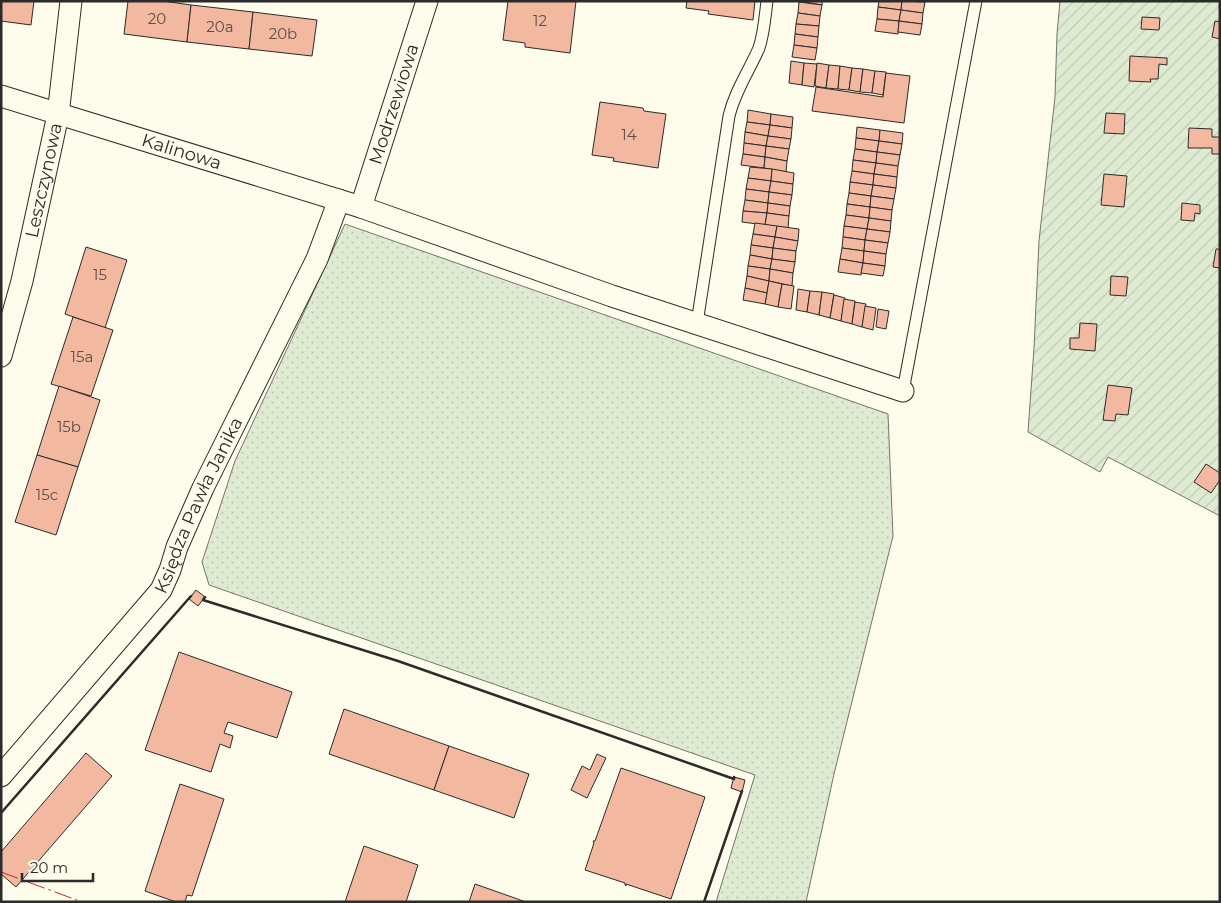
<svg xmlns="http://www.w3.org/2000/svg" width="1221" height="903" font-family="Montserrat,sans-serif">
<defs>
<pattern id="grass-dots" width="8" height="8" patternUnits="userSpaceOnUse" patternTransform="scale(1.25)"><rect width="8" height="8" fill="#deebd1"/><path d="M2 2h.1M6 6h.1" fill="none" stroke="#bfcab4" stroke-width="1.8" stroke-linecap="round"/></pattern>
<pattern id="garden-furrows" width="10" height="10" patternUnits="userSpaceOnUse" patternTransform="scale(1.25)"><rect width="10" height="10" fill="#deebd1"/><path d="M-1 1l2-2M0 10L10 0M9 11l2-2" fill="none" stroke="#bfcab4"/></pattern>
</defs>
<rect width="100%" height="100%" fill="#fdfbea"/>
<path fill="url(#grass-dots)" stroke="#74746e" d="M345,224L888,414L893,536L834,774L806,902H716L755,775L209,585L202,562L235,461Z"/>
<path fill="url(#garden-furrows)" stroke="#74746e" d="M1060,1H1220V516L1108,457L1100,472L1028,432L1034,348L1039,241L1055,97L1057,34Z"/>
<g fill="#f2b8a0" stroke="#2b2b2b">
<path d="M1,1H34L31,25L1,21Z"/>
<path d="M128,1H163L191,5L187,42L124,34Z"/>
<path d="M508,1H576L570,53L525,47V43L503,40Z"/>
<path d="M687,1H755L753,20L708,14L709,11L686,8Z"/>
<path d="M799,1H822V5Z"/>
<path d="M879,1H902L901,10L878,7Z"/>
<path d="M902,1L925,2L923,13L901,10Z"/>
<path d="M799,2L822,5L820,16L798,13Z"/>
<path d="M191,5L253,12L249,49L187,42Z"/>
<path d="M878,7L901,10L899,21L877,19Z"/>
<path d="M901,10L923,13L922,24L899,21Z"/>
<path d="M253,12L317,20L312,56L249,49Z"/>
<path d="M798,13L820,16L819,26L796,24Z"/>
<path d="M1142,17L1160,18L1159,30L1141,29Z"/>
<path d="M877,19L899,21L898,34L875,31Z"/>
<path d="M899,21L922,24L920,35L898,32Z"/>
<path d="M1215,21L1220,22V39L1212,37Z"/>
<path d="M796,24L819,26L818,37L795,34Z"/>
<path d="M795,34L818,37L817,48L794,45Z"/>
<path d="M794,45L817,48L815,60L792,57Z"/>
<path d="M1130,56L1167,58V65L1159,64L1158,79H1150L1151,82L1129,81Z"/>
<path d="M791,61L804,63L802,85L789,83Z"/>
<path d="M804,63L817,64L814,87L802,85Z"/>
<path d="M817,63L829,65L826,88L815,86Z"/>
<path d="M829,65L840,66L838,89L826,88Z"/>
<path d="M840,66L852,68L849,90L838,89Z"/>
<path d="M852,68L863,69L860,92L849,90Z"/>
<path d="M863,69L875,71L872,93L860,92Z"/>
<path d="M875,71L886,72L883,95L872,93Z"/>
<path d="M886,73L910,76L904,123L812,111L816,87L883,97Z"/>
<path d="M600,102L643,108L644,111L666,114L658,168L613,161L614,158L592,155Z"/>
<path d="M748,110L771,114L770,125L747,122Z"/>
<path d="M1106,113L1125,114L1124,134L1104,133Z"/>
<path d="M771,114L793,117L792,128L770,125Z"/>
<path d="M747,122L770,125L768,136L745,132Z"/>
<path d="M770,125L792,128L791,139L768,136Z"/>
<path d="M857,127L880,130L879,141L856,138Z"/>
<path d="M1189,128L1212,129V137H1220V154H1212V148H1188Z"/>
<path d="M880,130L903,133L902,144L879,141Z"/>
<path d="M745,132L768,136L766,146L744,143Z"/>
<path d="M768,136L791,139L789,149L766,146Z"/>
<path d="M856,138L879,141L877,152L855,149Z"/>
<path d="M879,141L902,144L900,155L877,152Z"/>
<path d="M744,143L766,146L765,157L743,154Z"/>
<path d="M766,146L789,149L787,161L765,157Z"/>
<path d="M855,149L877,152L876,163L853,160Z"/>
<path d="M877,152L900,155L898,166L876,163Z"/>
<path d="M743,154L765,157L764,168L741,165Z"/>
<path d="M765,157L787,161L786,172L764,168Z"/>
<path d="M853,160L876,163L874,174L852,171Z"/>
<path d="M876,163L898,166L897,177L874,174Z"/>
<path d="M750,167L772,169L771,181L748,178Z"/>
<path d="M772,169L794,173L793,184L771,181Z"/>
<path d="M852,171L874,174L873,185L850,182Z"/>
<path d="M874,174L897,177L896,188L873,185Z"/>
<path d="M1104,174L1127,176L1124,207L1101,205Z"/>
<path d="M748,178L771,181L769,192L746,189Z"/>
<path d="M771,181L793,184L792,195L769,192Z"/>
<path d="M850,182L873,185L871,196L849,193Z"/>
<path d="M873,185L896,188L894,199L871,196Z"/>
<path d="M746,189L769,192L768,203L745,200Z"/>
<path d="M769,192L792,195L790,206L768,203Z"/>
<path d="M849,193L871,196L870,207L847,204Z"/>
<path d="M871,196L894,199L892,210L870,207Z"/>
<path d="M745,200L768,203L767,213L743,211Z"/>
<path d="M768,203L790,206L789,216L767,213Z"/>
<path d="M1182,203L1200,205V214L1195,213L1194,221L1181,220Z"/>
<path d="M847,204L870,207L869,218L846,215Z"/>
<path d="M870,207L892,210L891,221L869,218Z"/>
<path d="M743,211L767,213L765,225L742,222Z"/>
<path d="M767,213L789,216L788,228L765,225Z"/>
<path d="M846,215L869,218L867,229L844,226Z"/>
<path d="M869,218L891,221L890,232L867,229Z"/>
<path d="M755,223L777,226L775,237L753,234Z"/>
<path d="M777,226L799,229L798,241L775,237Z"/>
<path d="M844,226L867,229L865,240L843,237Z"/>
<path d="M867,229L890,232L888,243L865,240Z"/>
<path d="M753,234L775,237L773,248L751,245Z"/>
<path d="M775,237L798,241L796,251L773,248Z"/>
<path d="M843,237L865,240L864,251L842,248Z"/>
<path d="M865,240L888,243L886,254L864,251Z"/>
<path d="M751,245L773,248L772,259L750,255Z"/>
<path d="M86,247L127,260L105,328L65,314Z"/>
<path d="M773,248L796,251L795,262L772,259Z"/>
<path d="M842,248L864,251L863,263L840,259Z"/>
<path d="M1216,249H1220V268L1213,267Z"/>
<path d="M864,251L886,254L885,266L863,263Z"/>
<path d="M750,255L772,259L770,269L748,266Z"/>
<path d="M772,259L795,262L793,273L770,269Z"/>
<path d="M840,259L863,263L861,275L838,272Z"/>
<path d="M863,263L885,266L883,276L861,273Z"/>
<path d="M748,266L770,269L769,281L747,276Z"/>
<path d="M770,269L793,273L792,286L769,281Z"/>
<path d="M747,276L769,281L767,293L745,288Z"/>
<path d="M1111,276L1128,277L1126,296L1110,295Z"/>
<path d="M769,281L782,284L778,307L765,304Z"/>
<path d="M782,284L794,286L791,309L778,307Z"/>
<path d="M745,288L767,293L765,304L743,300Z"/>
<path d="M798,289L810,291L807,312L796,310Z"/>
<path d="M810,291L822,292L819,315L807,312Z"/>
<path d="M822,292L834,294L830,318L819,315Z"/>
<path d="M834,295L845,298L841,321L830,318Z"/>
<path d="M844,299L855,301L852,324L841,321Z"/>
<path d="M855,302L866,304L862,327L852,324Z"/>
<path d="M865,306L876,308L873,330L862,327Z"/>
<path d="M878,309L889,311L886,329L876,327Z"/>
<path d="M73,317L113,330L91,396L51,384Z"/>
<path d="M1080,323L1097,324L1095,351L1070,349V338H1079Z"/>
<path d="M1108,385L1132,388L1128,415L1116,414L1115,421L1103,420Z"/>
<path d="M59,386L100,400L78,467L37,455Z"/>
<path d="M37,455L78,467L56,535L15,522Z"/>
<path d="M1206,464L1220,473V480L1211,493L1194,482Z"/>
<path d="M196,590L205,597L198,606L189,599Z"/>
<path d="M179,652L292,692L277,738L228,722L224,733L233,736L230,748L220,744L211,772L145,750Z"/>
<path d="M344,709L449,746L434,790L329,754Z"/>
<path d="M449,746L529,774L514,818L434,790Z"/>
<path d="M86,753L112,776L16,887L1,874V852Z"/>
<path d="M597,754L606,758L587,798L571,790L582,766L590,770Z"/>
<path d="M621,768L705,797L671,899L626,884V886L625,885V883L585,870L594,843L593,841H595Z"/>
<path d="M734,777L745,780L742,792L731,788Z"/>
<path d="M180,784L224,799L192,896L187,895L185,902H176L145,891Z"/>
<path d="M364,846L418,865L406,902H345Z"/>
<path d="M475,884L526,902H469Z"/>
</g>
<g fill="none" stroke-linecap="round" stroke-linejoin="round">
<defs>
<g id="lane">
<path d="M697,323L729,116C735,91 749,71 759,48C764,33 765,17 767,1"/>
<path d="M903,391L976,1"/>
</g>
<g id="street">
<path id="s1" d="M1,96L361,207L612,296L903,391"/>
<path id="s2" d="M361,207L427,1"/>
<path id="s3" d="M1,356L22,281L58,115L71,1"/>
<path id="s4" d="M1,776L161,590L170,570L177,547L203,488L317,259L339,200"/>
</g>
</defs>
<use href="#lane" stroke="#2b2b2b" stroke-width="13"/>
<use href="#street" stroke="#2b2b2b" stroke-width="23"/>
<use href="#lane" stroke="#fdfbea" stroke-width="11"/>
<use href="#street" stroke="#fdfbea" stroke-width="21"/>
<g stroke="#2b2b2b" stroke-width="2.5">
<path d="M205,597L203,600L398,661L734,779V777"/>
<path d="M1,813L191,596"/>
<path d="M704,902L742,791"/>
</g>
<path stroke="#c62828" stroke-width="1" stroke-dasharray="18 4 2.5 4" stroke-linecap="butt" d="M1,872L82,902"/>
</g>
<g text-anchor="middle" stroke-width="4" stroke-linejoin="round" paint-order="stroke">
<g font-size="15" fill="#5d4e48">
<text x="157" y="24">20</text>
<text x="540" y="26">12</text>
<text x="220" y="32">20a</text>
<text x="283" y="39">20b</text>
<text x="629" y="140">14</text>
<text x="100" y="280">15</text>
<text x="82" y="362">15a</text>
<text x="69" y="432">15b</text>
<text x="47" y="500">15c</text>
</g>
<g font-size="18" fill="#2b2b2b" stroke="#fdfbea">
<text dy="6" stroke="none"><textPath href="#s2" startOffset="108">Modrzewiowa</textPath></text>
<text dy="6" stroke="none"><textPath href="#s1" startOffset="189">Kalinowa</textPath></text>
<text dy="6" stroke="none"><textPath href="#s3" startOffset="181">Leszczynowa</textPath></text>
<text dy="6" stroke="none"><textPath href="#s4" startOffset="338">Księdza Pawła Janika</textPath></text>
</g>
</g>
<rect width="1221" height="903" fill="none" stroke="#2b2b2b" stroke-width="5"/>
<path d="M22 873v8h71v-8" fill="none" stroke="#2b2b2b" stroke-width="2.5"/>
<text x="30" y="873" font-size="15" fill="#2b2b2b" stroke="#fdfbea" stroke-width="4" paint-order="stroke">20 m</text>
</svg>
